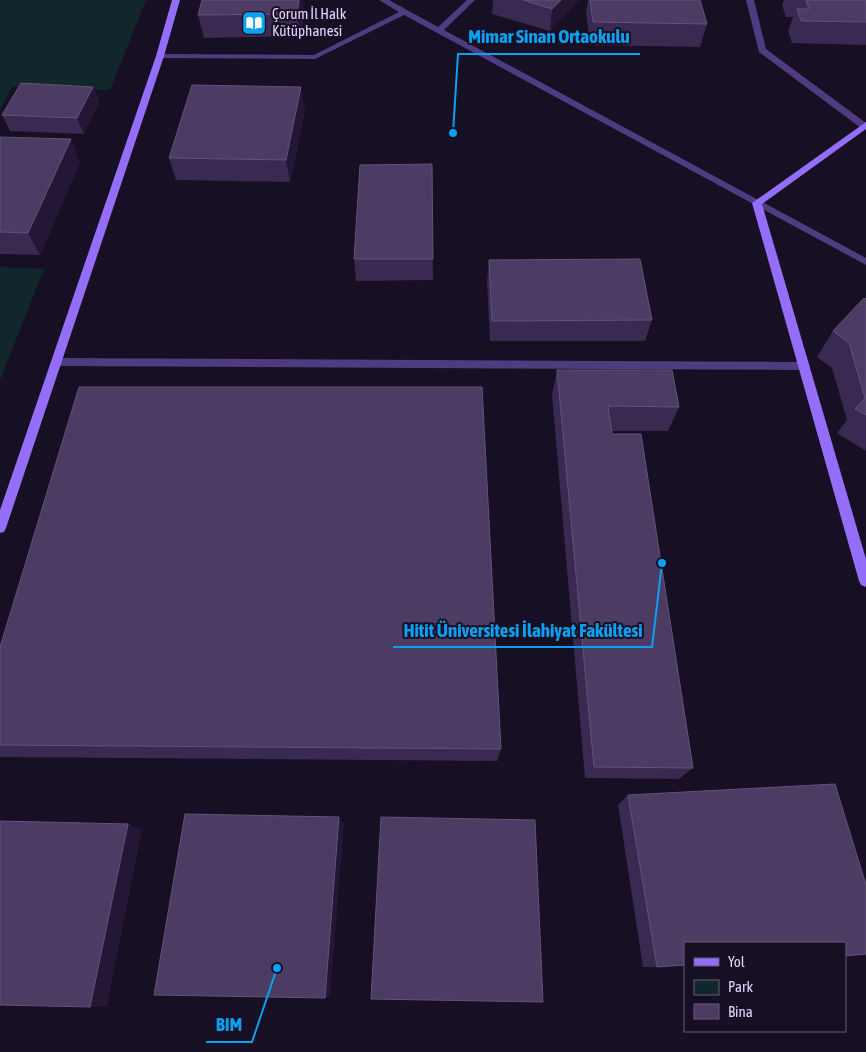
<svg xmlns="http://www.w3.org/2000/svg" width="866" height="1052" font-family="'Asap Condensed',sans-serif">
<rect width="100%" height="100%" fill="#170f23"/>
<g fill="#12272c">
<path d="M0,0H146L110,90L12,87L0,110Z"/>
<path d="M0,267L44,269L0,380Z"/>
</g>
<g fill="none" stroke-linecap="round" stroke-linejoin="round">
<g fill="#4f3c80" fill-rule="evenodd">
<path d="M379,0H389L438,27L467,0H475L444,30L866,258V265L404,15L315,59L160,58L156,56L160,54L314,55L399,12Z"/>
<path d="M746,0H754L766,49L866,123V128H861L759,52Z"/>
<path d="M56,358L804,362L810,366L804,370L56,366L51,362Z"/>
</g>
<g fill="#946df9" fill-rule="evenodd">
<path d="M172,0H180L164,56L6,528L4,532L0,533V510L156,56Z"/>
<path d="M866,122V129L762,204L866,559V587L861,585L859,581L752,203Z"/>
</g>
</g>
<g fill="#3a2950">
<path d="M493,0H579L550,31L492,14Z"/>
<path d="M588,0H700L707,24L700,47L590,45L586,12Z"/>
<path d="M784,0H866V45L792,43L788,31L793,17H786L782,5Z"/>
<path d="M304,8L301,36L204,38L198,15Z"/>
<path d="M93,87L99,102L84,134L10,131L2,115Z"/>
<path d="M305,110L290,182L176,180L169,158Z"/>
<path d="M0,137L80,162L40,255L0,254Z"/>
<path d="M432,164L433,280L356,281L354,259Z"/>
<path d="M489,260L652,320L645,341H490L487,281Z"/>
<path d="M866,299V451L837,433L847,420L832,368L817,357L833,331Z"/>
<path d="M557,370L679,407L668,431H611L693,768L679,779L585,778L552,395Z"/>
<path d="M0,647L501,749L497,761L0,757Z"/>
<path d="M628,795L657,967H643L618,805Z"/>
</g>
<g fill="#241736">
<path d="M299,0H302L304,8L301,36L297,14Z"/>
<path d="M561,0H579L550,31L552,9Z"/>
<path d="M93,87L99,102L84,134L77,118Z"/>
<path d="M301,87L305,110L290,182L286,160Z"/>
<path d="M71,139L80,162L40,255L28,233Z"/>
<path d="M339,817L344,824L330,997L325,998Z"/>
<path d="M128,824L142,830L107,1006L90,1007Z"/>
</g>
<g fill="#4c3b63" stroke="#63537b">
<path d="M202,0H299L297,14L198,15Z"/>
<path d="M523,0H561L552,9Z"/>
<path d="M590,0H700L707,24L593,22Z"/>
<path d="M806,0H866V22L801,21L797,9H809Z"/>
<path d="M21,83L93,87L77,118L2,115Z"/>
<path d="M192,85L301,87L286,160L169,158Z"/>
<path d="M0,137L71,139L28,233L0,232Z"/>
<path d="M432,164L433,259H354L360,165Z"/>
<path d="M640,259L652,320L492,321L489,260Z"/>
<path d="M864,298L866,299V415L855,409L865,398L849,343L833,331Z"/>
<path d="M557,370H672L679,407L608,406L612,434H641L693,768L594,767Z"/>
<path d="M79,387H482L501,749L0,745V647Z"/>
<path d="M835,784L866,885V954L845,956V943H685V965L657,967L628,795Z"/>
<path d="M185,814L339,817L325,998L154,995Z"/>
<path d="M381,817L535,820L543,1002L371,999Z"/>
<path d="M0,821L128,824L90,1007L0,1005Z"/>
</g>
<defs>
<symbol id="library-square" viewBox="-11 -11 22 22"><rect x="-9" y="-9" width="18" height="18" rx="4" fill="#0aa1f2" stroke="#170f23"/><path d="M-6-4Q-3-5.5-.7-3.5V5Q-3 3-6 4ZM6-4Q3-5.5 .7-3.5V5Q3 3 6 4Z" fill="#fff"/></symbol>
</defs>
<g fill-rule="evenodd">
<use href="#library-square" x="240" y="9" width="28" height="28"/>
</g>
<g text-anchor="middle" stroke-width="4" stroke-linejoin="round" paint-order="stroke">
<g font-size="15" fill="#e2d2fd" stroke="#170f23" text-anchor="start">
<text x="272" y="19">Çorum İl Halk<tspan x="272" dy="17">Kütüphanesi</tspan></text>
</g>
</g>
<path fill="none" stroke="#0aa1f2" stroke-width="2" d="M453 133L458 54H640M662 563L652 647H393M277 968L252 1042H206"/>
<g fill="#0aa1f2" stroke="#170f23" stroke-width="2">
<circle cx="453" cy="133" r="5"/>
<circle cx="662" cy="563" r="5"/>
<circle cx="277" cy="968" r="5"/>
</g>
<g font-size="19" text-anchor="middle" font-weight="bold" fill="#0aa1f2" stroke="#170f23" stroke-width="4" stroke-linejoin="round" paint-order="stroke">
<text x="549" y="43">Mimar Sinan Ortaokulu</text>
<text x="523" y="637">Hitit Üniversitesi İlahiyat Fakültesi</text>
<text x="229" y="1031">BIM</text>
</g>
<rect x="684" y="942" width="162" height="90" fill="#170f23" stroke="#685d7a"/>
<rect x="694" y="958" width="25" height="8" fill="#946df9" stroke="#685d7a"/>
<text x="728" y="967" font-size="15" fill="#e2d2fd">Yol</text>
<rect x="694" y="980" width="25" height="15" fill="#12272c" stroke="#685d7a"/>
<text x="728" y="992" font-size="15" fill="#e2d2fd">Park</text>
<rect x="694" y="1004" width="25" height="15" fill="#4c3b63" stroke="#685d7a"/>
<text x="728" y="1017" font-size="15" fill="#e2d2fd">Bina</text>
</svg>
